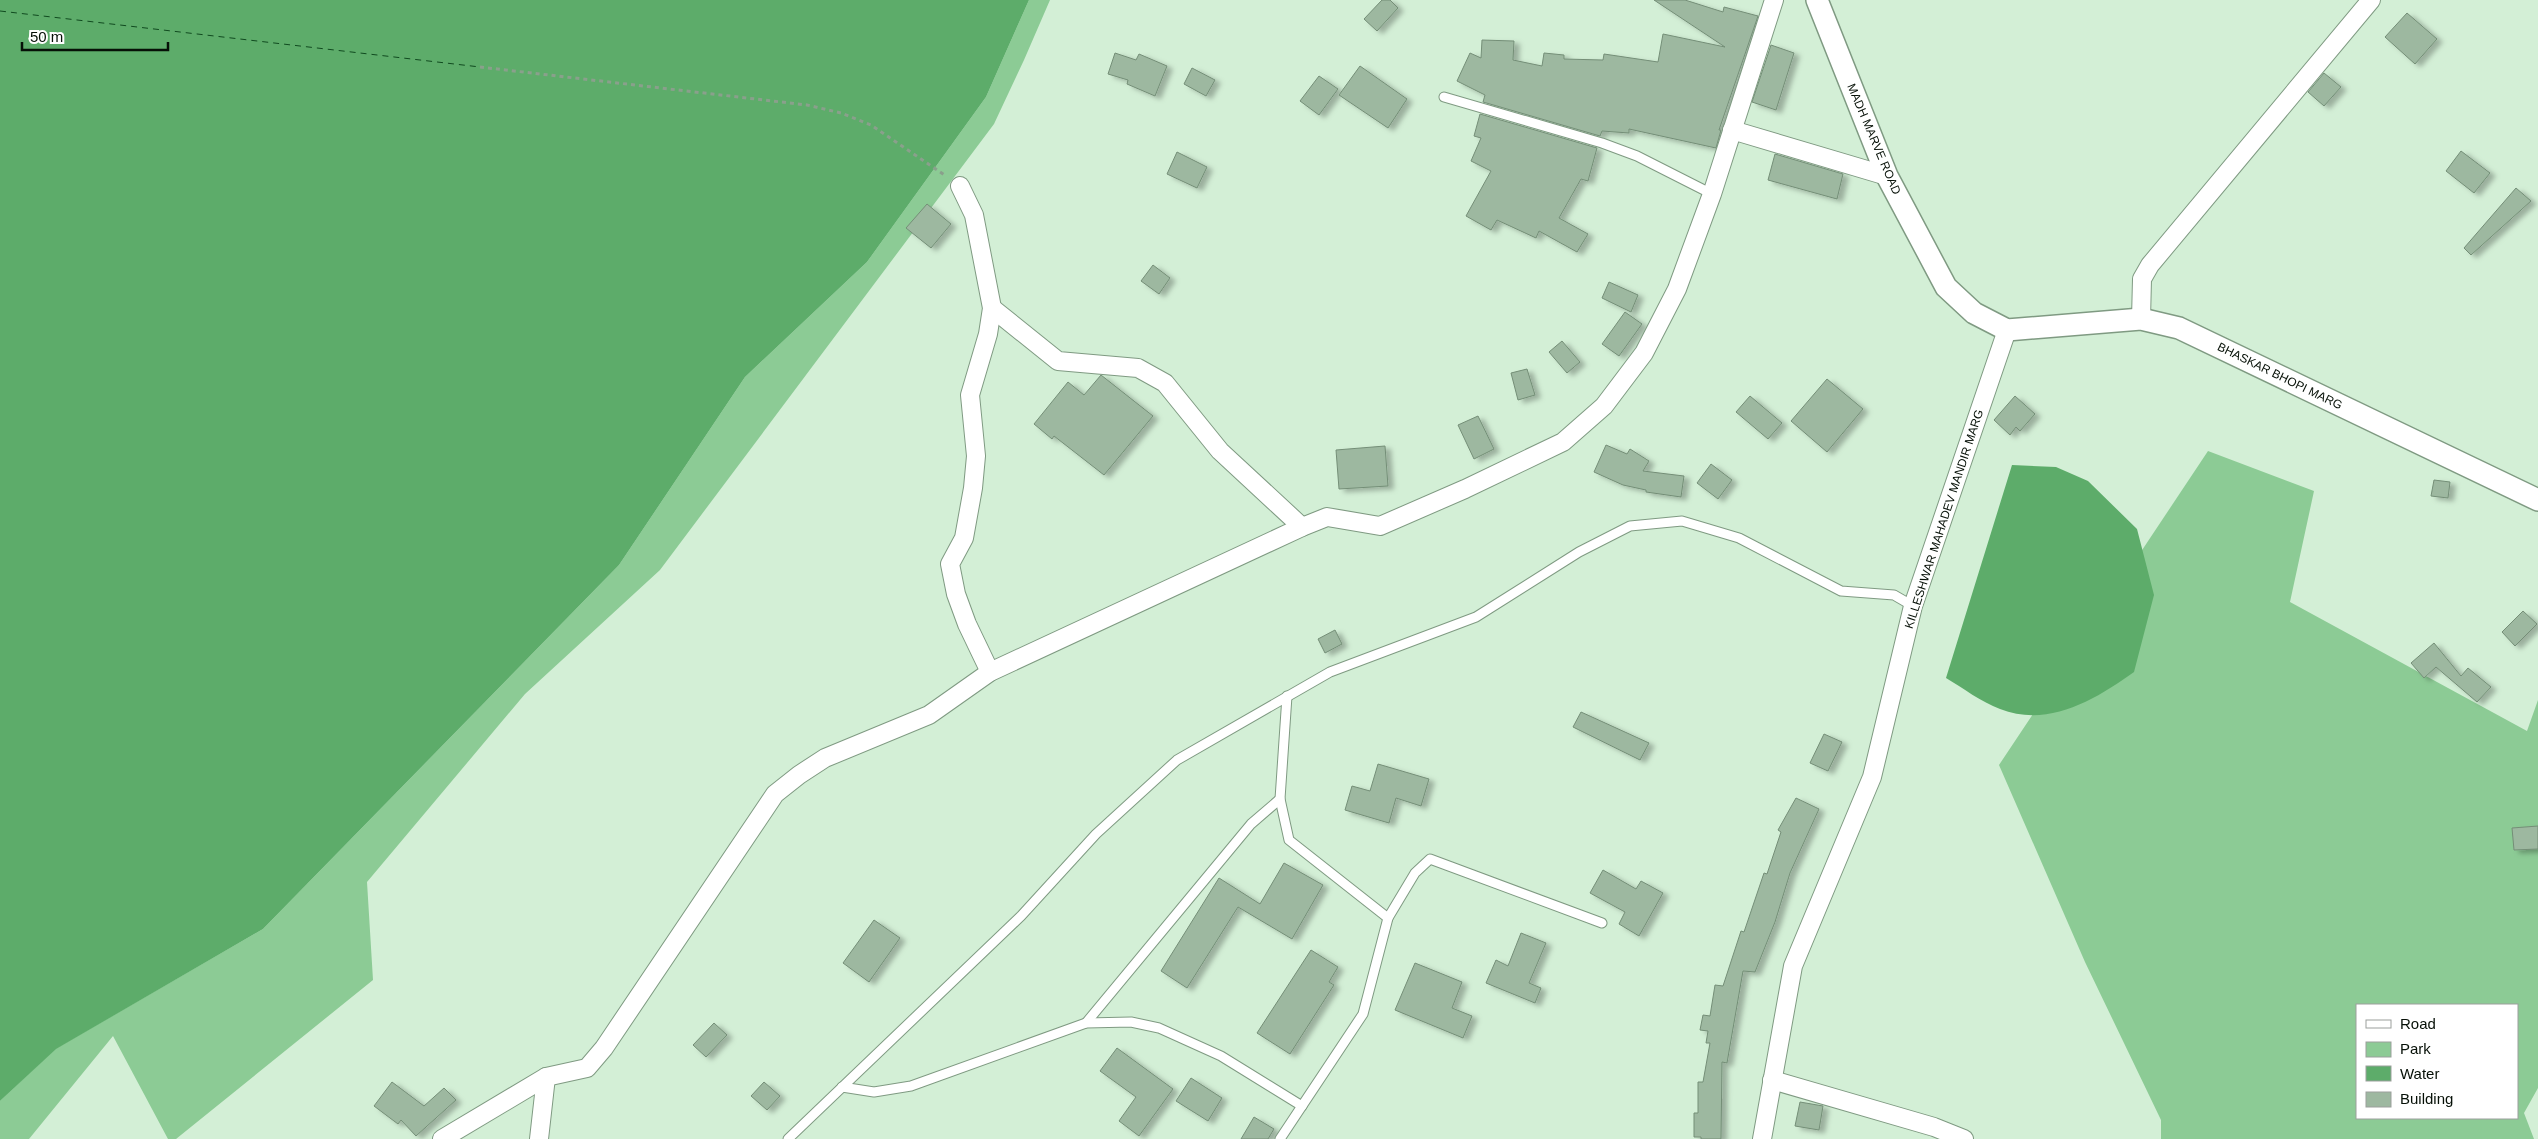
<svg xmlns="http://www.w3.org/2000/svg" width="2538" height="1139" font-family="Arial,sans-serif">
<defs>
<filter id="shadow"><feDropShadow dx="5.5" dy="3" stdDeviation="2.5" flood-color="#0004"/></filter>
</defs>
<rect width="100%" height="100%" fill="#d3efd6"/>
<g fill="#8ccb95" fill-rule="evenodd">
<path d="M1029,0H1050L1024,60L994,124L660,570L525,694L367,882L373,980L176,1139H168L113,1036L29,1139H0V1101L55,1049L263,929L619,565L745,377L867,262L986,97Z"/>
<path d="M2208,451L2314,491L2290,602L2527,731L2538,700V1088L2524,1113L2534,1139H2161V1120L2085,962L1999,765ZM2357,1005H2517V1118H2357Z"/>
</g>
<g fill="#5dac6a">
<path d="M0,0H1029L986,97L867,262L745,377L619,565L263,929L56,1049L0,1101Z"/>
<path d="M2012,465L2056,467L2088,481L2137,529L2154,595L2134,672C2095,700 2048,728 2000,709C1981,702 1963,688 1946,678Z"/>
</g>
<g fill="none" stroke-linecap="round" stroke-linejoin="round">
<path stroke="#104a1f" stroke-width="1" stroke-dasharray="6 5" stroke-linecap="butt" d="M0,11L480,67"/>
</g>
<g fill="#9db8a0" stroke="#748e77" filter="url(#shadow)">
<path d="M1382,0H1390L1398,8L1377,31L1364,19Z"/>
<path d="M1654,0H1685L1723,12L1724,7L1758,16L1719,130H1721L1716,148L1629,129V133L1602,131L1600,136L1483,102L1485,95L1457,81L1470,53L1481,58L1482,40L1514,41L1513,60L1542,66L1544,53L1564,55V59L1603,60L1604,54L1658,62L1663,34L1725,47Z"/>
<path d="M2407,13L2437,39L2415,64L2385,37Z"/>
<path d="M1771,45L1794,53L1776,110L1752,102Z"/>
<path d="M1115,53L1136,60L1139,54L1167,66L1155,96L1127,84L1128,80L1108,74Z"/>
<path d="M1360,66L1407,99L1388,128L1339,95Z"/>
<path d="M1192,68L1215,80L1206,96L1184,84Z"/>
<path d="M2324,73L2341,87L2324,106L2308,92Z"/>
<path d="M1319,76L1338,89L1319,115L1300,101Z"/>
<path d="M1480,114L1597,148L1588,181L1581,179L1559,218L1588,234L1577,252L1539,231L1536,238L1497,220L1491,230L1466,216L1491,171L1471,161L1481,138L1474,136Z"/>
<path d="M2461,151L2490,173L2474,193L2446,171Z"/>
<path d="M1177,152L1207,167L1197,188L1167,174Z"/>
<path d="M1775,154L1843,174L1837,199L1768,180Z"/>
<path d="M2516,188L2531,201L2471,255L2464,248Z"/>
<path d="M927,204L951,224L931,248L906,228Z"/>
<path d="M1153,265L1170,278L1159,294L1141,281Z"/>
<path d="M1609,282L1638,295L1631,312L1602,298Z"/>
<path d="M1625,312L1642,324L1619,356L1602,344Z"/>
<path d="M1562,341L1580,362L1567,373L1549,352Z"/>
<path d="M1527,369L1535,395L1518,400L1511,373Z"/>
<path d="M1101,375L1153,416L1104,475L1054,436L1052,439L1034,424L1068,382L1084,395Z"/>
<path d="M1827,379L1863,409L1827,452L1791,421Z"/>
<path d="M1750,396L1782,423L1768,439L1736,412Z"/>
<path d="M2015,396L2035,414L2020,431L2016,427L2010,435L1994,420Z"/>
<path d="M1478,416L1494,449L1474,459L1458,425Z"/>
<path d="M1606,445L1627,454L1630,449L1649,461L1643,471L1684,476L1681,497L1646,492V490L1623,485L1594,472Z"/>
<path d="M1385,446L1388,486L1339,489L1336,450Z"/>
<path d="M1711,464L1732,480L1718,499L1697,483Z"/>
<path d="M2434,480L2450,482L2448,498L2431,496Z"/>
<path d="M2523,611L2537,624L2515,646L2502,632Z"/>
<path d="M1335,630L1342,644L1325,653L1318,639Z"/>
<path d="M2434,643L2461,676L2468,668L2491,687L2477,702L2436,667L2424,678L2411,663Z"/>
<path d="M1581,712L1649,743L1640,760L1573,727Z"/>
<path d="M1824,734L1842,742L1828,771L1810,763Z"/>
<path d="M1378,764L1429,779L1421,806L1396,798L1389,823L1345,810L1352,786L1370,791Z"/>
<path d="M1796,798L1819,809L1790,873L1775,922L1755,972L1743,971L1727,1063L1722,1062L1721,1139H1701V1137H1694V1113H1698V1082H1703L1710,1043H1706L1708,1031L1700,1030L1703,1015L1710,1016L1715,985L1723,986L1741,931L1744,932L1764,873L1767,874L1781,832L1778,830Z"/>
<path d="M2538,826V849L2514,850L2512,828Z"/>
<path d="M1284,863L1323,885L1292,939L1238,907L1187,988L1161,971L1219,878L1260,904Z"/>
<path d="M1603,870L1636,889L1641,881L1663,893L1639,936L1619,924L1625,912L1590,893Z"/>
<path d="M874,920L900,938L869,982L843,963Z"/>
<path d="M1521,933L1546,943L1529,983L1541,988L1535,1003L1486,983L1496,960L1508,966Z"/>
<path d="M1311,950L1338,967L1329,982L1334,985L1290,1054L1257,1033Z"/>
<path d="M1415,963L1462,982L1452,1008L1472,1016L1463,1038L1395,1010Z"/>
<path d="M714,1023L727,1035L706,1057L693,1045Z"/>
<path d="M1117,1048L1173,1089L1139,1136L1119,1121L1136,1097L1100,1071Z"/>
<path d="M1191,1078L1222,1098L1208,1121L1176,1101Z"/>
<path d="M392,1082L424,1106L444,1088L456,1100L416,1136L401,1120L398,1124L374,1106Z"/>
<path d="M764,1082L780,1096L767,1110L751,1096Z"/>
<path d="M1800,1102L1823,1106L1819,1130L1795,1126Z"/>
<path d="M1254,1117L1274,1129L1268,1139H1241Z"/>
</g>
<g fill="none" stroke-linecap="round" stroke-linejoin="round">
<defs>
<g id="service">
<path d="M1444,97L1602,143L1637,156L1712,194"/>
<path d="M1287,696L1280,799L1289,840L1388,918"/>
<path d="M1086,1023L1251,824L1280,799"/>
<path d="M842,1087L874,1092L911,1086L1086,1023L1131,1022L1159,1028L1221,1056L1302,1106"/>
<path d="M788,1139L1021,916L1096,834L1177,760L1330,672L1476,617L1579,552L1630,526L1682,521L1739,538L1841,591L1894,595L1913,606"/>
<path d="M1280,1139L1363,1014L1388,918L1415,873L1430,859L1602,923"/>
</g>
<g id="minor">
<path d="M1732,130L1887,176"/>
<path d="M960,186L974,215L992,308L988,334L970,395L976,456L973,488L964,538L950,564L956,594L967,624L990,672"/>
<path d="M992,308L1058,361L1138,368L1165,383L1220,451L1302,527"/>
<path d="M2141,319L2142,279L2150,265L2371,0"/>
<path d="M1772,1080L1934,1127L1964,1139"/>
<path d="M442,1139L546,1077L587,1068L604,1048L775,794L799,775L825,758L929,715L990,672L1302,527L1327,517L1380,526L1465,489L1563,442L1604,406L1644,353L1677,289L1712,194L1774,0"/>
<path d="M539,1139L546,1077"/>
<path d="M1762,1139L1793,966L1872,777L1913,606L2007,330"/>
</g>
<path id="tertiary" d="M1817,0L1887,176L1946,287L1974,313L2007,330L2141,319L2179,328L2538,500"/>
</defs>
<use href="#service" stroke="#7f9a82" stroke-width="11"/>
<use href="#minor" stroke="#7f9a82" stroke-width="20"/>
<use href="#tertiary" stroke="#7f9a82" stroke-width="24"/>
<path stroke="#8aa08c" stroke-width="3" stroke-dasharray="4 4" stroke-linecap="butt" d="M480,67L807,105L841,113L871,125L946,176"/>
<use href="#service" stroke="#fff" stroke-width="9"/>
<use href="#minor" stroke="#fff" stroke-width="18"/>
<use href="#tertiary" stroke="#fff" stroke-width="21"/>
</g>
<g text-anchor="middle" stroke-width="4.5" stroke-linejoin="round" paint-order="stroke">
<g font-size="12" fill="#061007" stroke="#fff">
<text transform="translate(1874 139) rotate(67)" y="4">MADH MARVE ROAD</text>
<text transform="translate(2280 376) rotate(26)" y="4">BHASKAR BHOPI MARG</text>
<text transform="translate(1944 519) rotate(-72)" y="4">KILLESHWAR MAHADEV MANDIR MARG</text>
</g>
</g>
<rect x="2356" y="1004" width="162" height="115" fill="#ffffff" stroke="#9b9f9c"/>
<rect x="2366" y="1020" width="25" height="8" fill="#ffffff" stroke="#9b9f9c"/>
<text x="2400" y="1029" font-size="15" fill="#061007">Road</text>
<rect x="2366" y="1042" width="25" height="15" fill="#8ccb95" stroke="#9b9f9c"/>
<text x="2400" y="1054" font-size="15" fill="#061007">Park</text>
<rect x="2366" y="1066" width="25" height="15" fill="#5dac6a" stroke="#9b9f9c"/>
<text x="2400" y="1079" font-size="15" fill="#061007">Water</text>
<rect x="2366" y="1092" width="25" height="15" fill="#9db8a0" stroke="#9b9f9c"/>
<text x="2400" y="1104" font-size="15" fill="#061007">Building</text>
<path d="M22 42v8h146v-8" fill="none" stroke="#061007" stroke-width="2.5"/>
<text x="30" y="42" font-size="15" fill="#061007" stroke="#ffffff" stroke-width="4" paint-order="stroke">50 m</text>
</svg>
